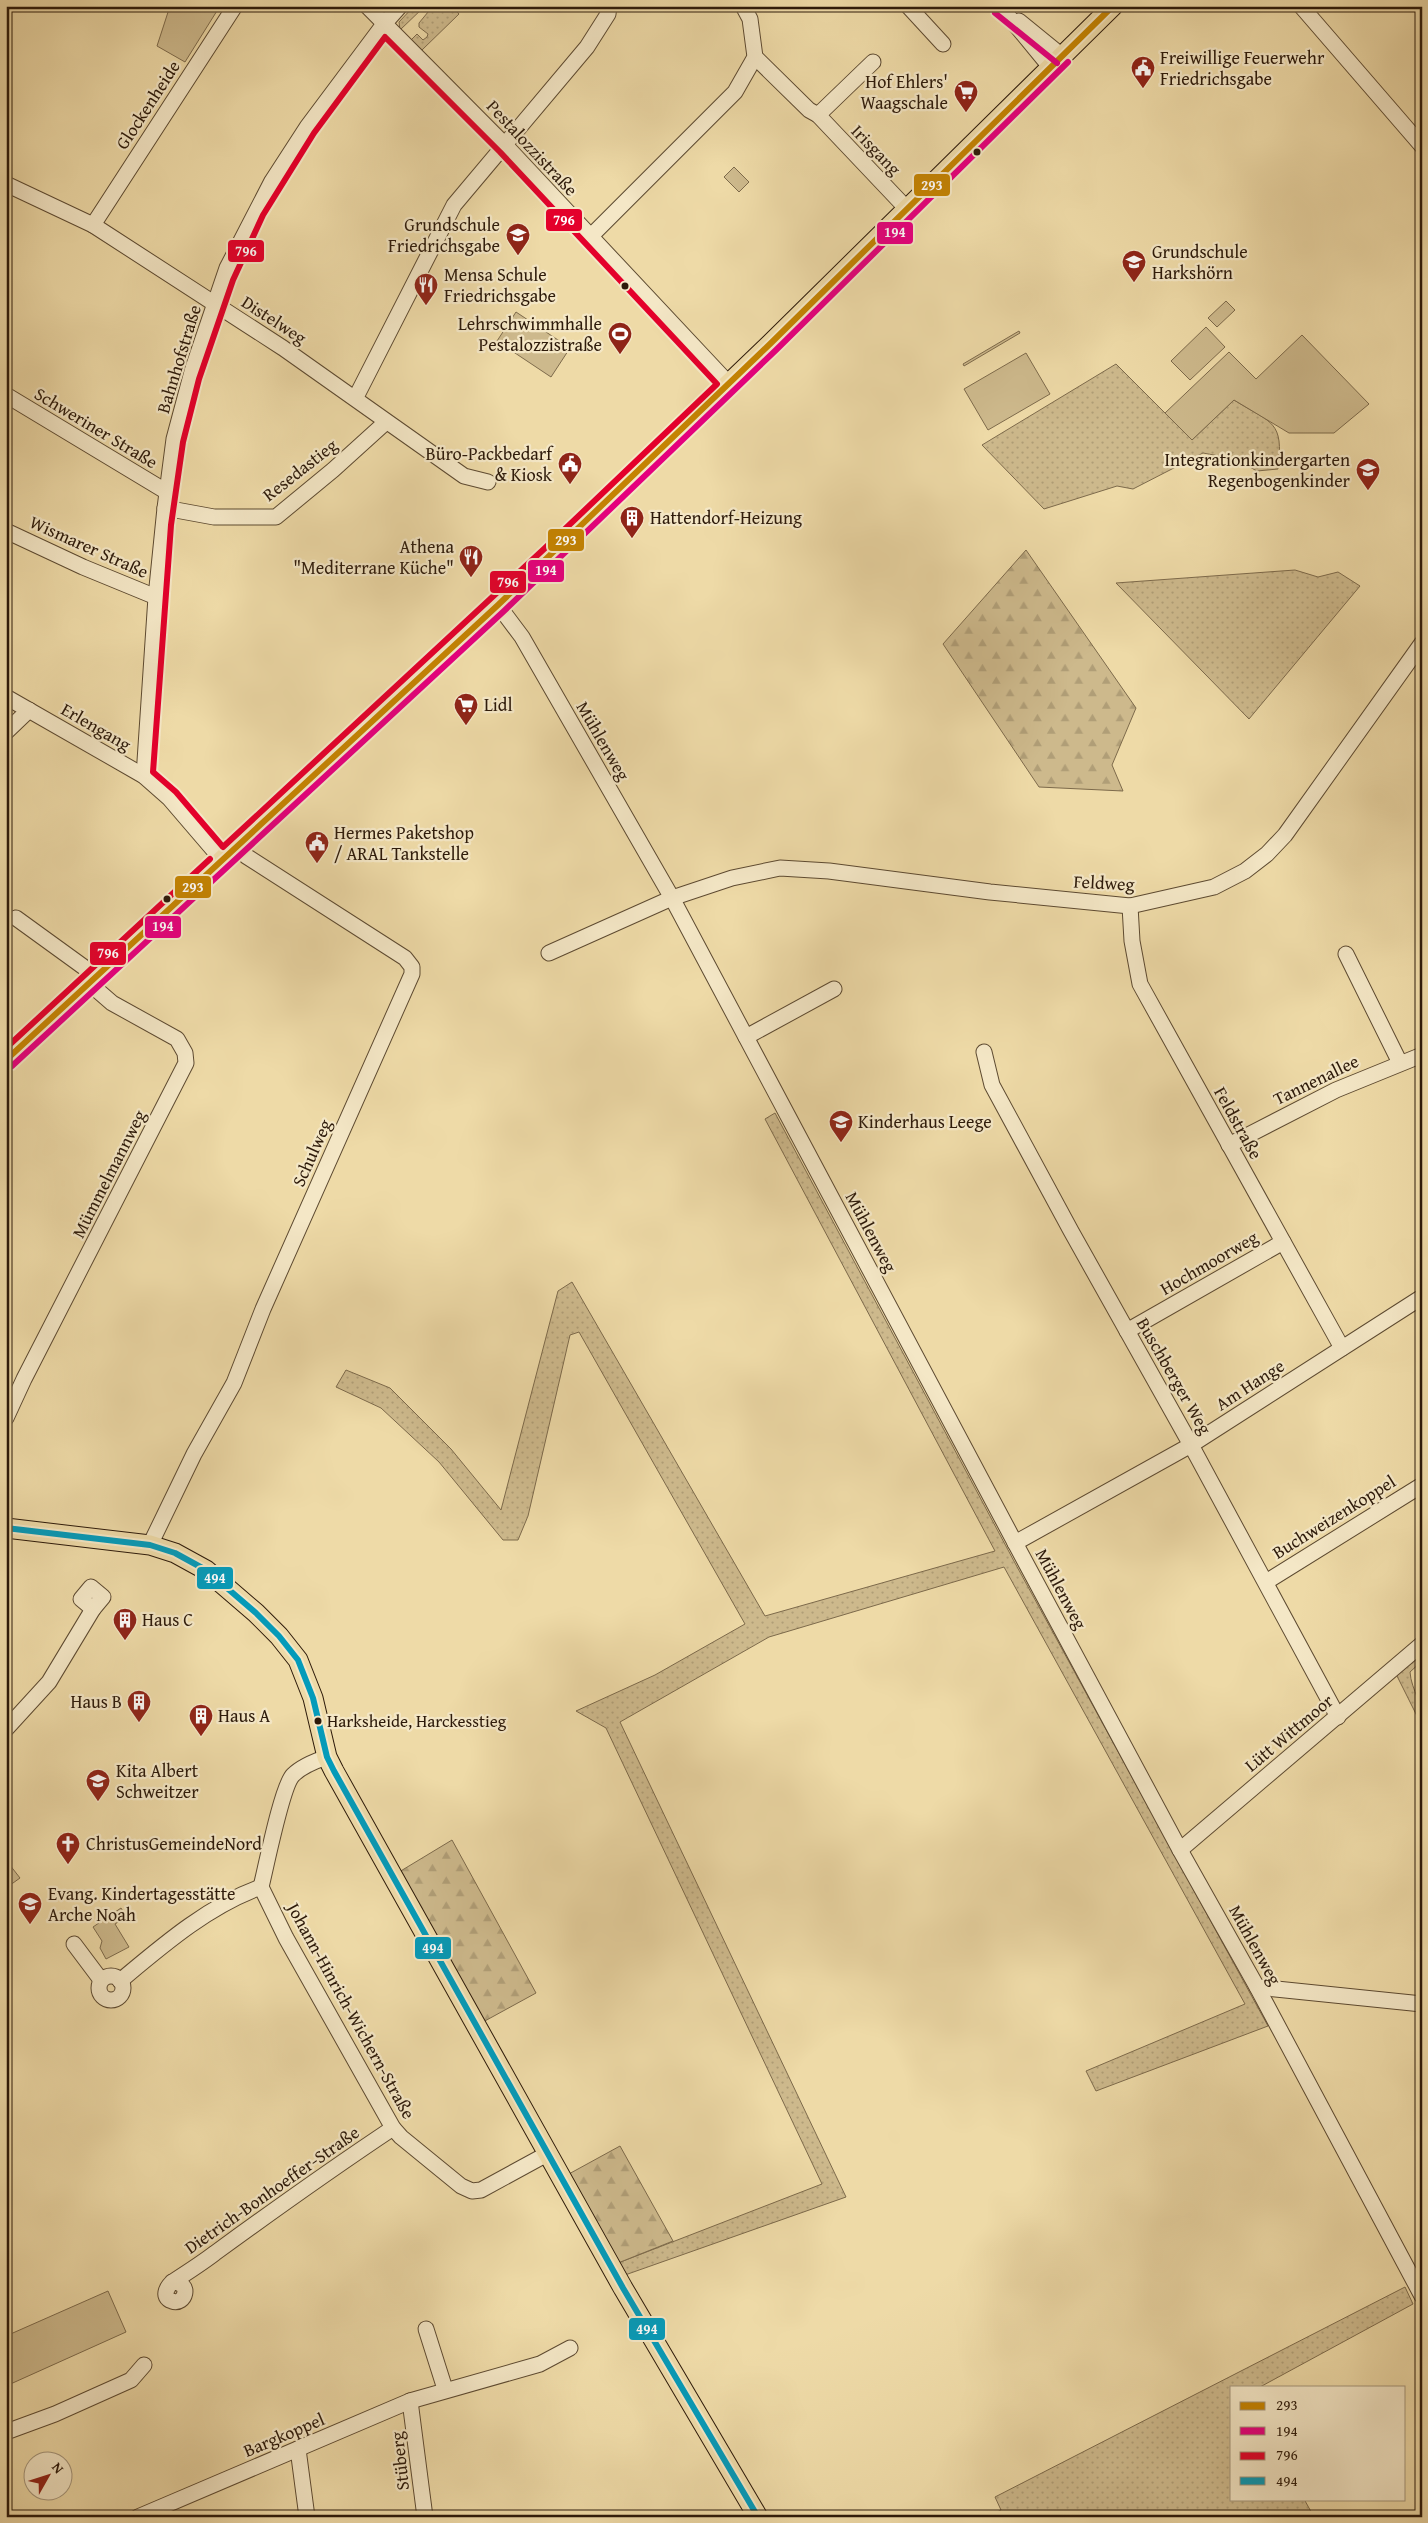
<svg xmlns="http://www.w3.org/2000/svg" width="1428" height="2523" font-family="'Gentium Book Plus',serif">
<defs>
<pattern id="grass-dots" width="8" height="8" patternUnits="userSpaceOnUse" patternTransform="scale(1.25)"><rect width="8" height="8" fill="#cdb98c"/><path d="M2 2h.1M6 6h.1" fill="none" stroke="#b09e77" stroke-width="1.8" stroke-linecap="round"/></pattern>
<pattern id="forest-firs" width="22" height="20" patternUnits="userSpaceOnUse" patternTransform="scale(1.25)"><rect width="22" height="20" fill="#cdb98c"/><path d="M5 1l3.5 6h-7zM16 11l3.5 6h-7z" fill="#b09e77"/></pattern>
</defs>
<rect width="100%" height="100%" fill="#eedaa7"/>
<filter id="stains"><feTurbulence type="fractalNoise" baseFrequency=".004" numOctaves="4"/><feColorMatrix values="0 0 0 0 .2 0 0 0 0 .09 0 0 0 0 .02 0 0 0 .5 -.17"/></filter>
<radialGradient id="worn" r=".72"><stop offset=".6" stop-color="#630" stop-opacity="0"/><stop offset="1" stop-color="#630" stop-opacity=".3"/></radialGradient>
<g fill="url(#grass-dots)" stroke="#7d6a4b">
<path d="M414,6H425L400,30L399,22Z"/>
<path d="M433,6H452L459,14L422,50L411,40L417,34L423,40L427,37L428,34L419,27V23Z"/>
<path d="M1116,364L1192,440L1234,400C1272,424 1284,420 1278,469L1257,471L1235,459L1203,453L1133,489L1117,486L1044,509L982,445Z"/>
<path d="M1295,570L1318,577L1338,572L1360,586L1249,719L1116,583Z"/>
<path d="M775,1113L1015,1563L1268,2026L1096,2091L1086,2071L1245,2004L1004,1567L769,1637L620,1722L846,2197L625,2275L618,2263L822,2184L606,1728L576,1711L655,1675L745,1624L579,1332L570,1335L528,1516L518,1540H503L439,1462L381,1408L336,1387L346,1370L390,1388L451,1449L501,1510L558,1291L572,1282L765,1616L995,1551L765,1119Z"/>
<path d="M1422,1651V1661L1410,1672C1411,1690 1425,1706 1421,1724L1396,1674Z"/>
<path d="M1405,2287L1413,2304L1260,2387H1232V2499H1304L1314,2517H987L1001,2510L995,2497Z"/>
</g>
<g fill="url(#forest-firs)" stroke="#7d6a4b">
<path d="M1026,550L1136,708L1112,765L1123,791L1039,787L943,644Z"/>
<path d="M452,1840L536,1993L483,2022L399,1872Z"/>
<path d="M620,2146L673,2241L618,2263L567,2175Z"/>
</g>
<g fill="#cdb98c" stroke="#7d6a4b">
<path d="M170,6H220L185,62L157,46Z"/>
<path d="M734,167L749,182L739,192L724,177Z"/>
<path d="M1226,301L1235,310L1217,327L1208,318Z"/>
<path d="M516,312L570,348L551,377L497,341Z"/>
<path d="M1206,327L1225,347L1190,380L1171,361Z"/>
<path d="M1019,331L1020,333L964,366L963,364Z"/>
<path d="M1302,335L1369,404L1334,433H1289L1234,400L1192,440L1165,413L1229,352L1256,379Z"/>
<path d="M1026,353L1050,394L988,430L964,389Z"/>
<path d="M6,1860L20,1878L6,1888Z"/>
<path d="M121,1908L125,1914L123,1919L115,1924L129,1947L106,1959L100,1948L102,1941L93,1927Z"/>
<path d="M108,2291L126,2332L6,2386V2336Z"/>
</g>
<g fill="none" stroke-linecap="round" stroke-linejoin="round">
<defs>
<g id="minor">
<path d="M367,6L506,146L729,384"/>
<path d="M908,6L943,44"/>
<path d="M1000,6L1051,68"/>
<path d="M1301,6L1422,146"/>
<path d="M1019,21L1062,56"/>
<path d="M755,57L809,110L818,115L908,210"/>
<path d="M818,115L873,62"/>
<path d="M6,184L93,225L283,348L464,476L488,482"/>
<path d="M93,225L235,6"/>
<path d="M590,237L735,92L755,57L750,19L743,6"/>
<path d="M6,395L167,492"/>
<path d="M356,397L454,205L587,47L608,14L609,6"/>
<path d="M165,508L214,517H276L333,470L386,422"/>
<path d="M6,531L83,567L156,597"/>
<path d="M498,605L522,637L672,898L1021,1554L1180,1850L1257,1987L1422,2296"/>
<path d="M6,697L144,776L169,798L223,861"/>
<path d="M6,732L29,710"/>
<path d="M144,776L156,597L165,508L174,439L193,368L227,268L272,181L307,127L384,24L400,6"/>
<path d="M1130,906L1132,941L1140,984L1342,1348"/>
<path d="M16,918L96,976"/>
<path d="M549,953L672,898L732,878L780,868L829,871L990,892L1130,906L1214,887L1245,871L1267,854L1285,835L1422,643"/>
<path d="M1346,954L1400,1063"/>
<path d="M746,1037L834,989"/>
<path d="M984,1052L992,1085L1071,1231L1191,1445L1338,1717"/>
<path d="M1229,1145L1336,1090L1422,1055"/>
<path d="M1127,1331L1283,1242"/>
<path d="M6,1418L24,1379L186,1063L185,1053L177,1039L112,1003L89,983"/>
<path d="M1015,1543L1191,1445L1422,1297"/>
<path d="M150,1545L194,1454L234,1383L263,1309L412,974V967L405,958L246,856L237,848"/>
<path d="M1266,1582L1422,1485"/>
<path d="M91,1587L103,1597L93,1609L81,1599Z"/>
<path d="M6,1729L49,1682L93,1609"/>
<path d="M327,1757C315,1761 302,1766 293,1775C282,1786 266,1867 261,1887L286,1938L393,2128L401,2137L461,2186L472,2191L481,2190L547,2154"/>
<path d="M1180,1850L1422,1644"/>
<path d="M74,1944L101,1980"/>
<circle cx="111" cy="1988" r="12"/>
<path d="M120,1981C163,1945 208,1906 261,1887"/>
<path d="M1257,1987L1422,2004"/>
<path d="M172,2282C193,2282 185,2306 172,2301C160,2297 168,2285 174,2281C188,2272 202,2263 215,2253C274,2210 333,2168 393,2128"/>
<path d="M426,2329L445,2389"/>
<path d="M410,2401L425,2517"/>
<path d="M6,2432L55,2414L131,2380L144,2365"/>
<path d="M298,2449L307,2517"/>
<path d="M138,2517L410,2401L540,2364L570,2348"/>
</g>
<g id="major">
<path d="M6,1060L498,605L770,344L1113,6"/>
<path d="M6,1528L150,1545L175,1553L206,1570L256,1613L279,1636L298,1660L313,1698L327,1757L334,1771L623,2288L758,2517"/>
</g>
</defs>
<use href="#minor" stroke="#5d4a31" stroke-width="17"/>
<use href="#major" stroke="#2d1a0a" stroke-width="21"/>
<use href="#minor" stroke="#f4e7c6" stroke-width="15"/>
<use href="#major" stroke="#eedaa7" stroke-width="19"/>
<defs>
<path id="bus-1" d="M6,1060L498,605L770,344L1113,6"/>
<g id="bus-2">
<path d="M995,13L1057,63"/>
<path d="M12,1066L504,611L776,350L1068,62"/>
</g>
<g id="bus-3">
<path d="M385,37L500,152L717,384L544,549L223,847L176,792L153,772L171,525L183,442L199,379L233,280L263,215L314,133Z"/>
<path d="M6,1048L210,859"/>
</g>
<path id="bus-4" d="M6,1528L150,1545L175,1553L206,1570L256,1613L279,1636L298,1660L313,1698L327,1757L334,1771L623,2288L758,2517"/>
</defs>
<use href="#bus-1" stroke="#f4e7c6" stroke-width="10"/>
<use href="#bus-2" stroke="#f4e7c6" stroke-width="10"/>
<use href="#bus-3" stroke="#f4e7c6" stroke-width="10"/>
<use href="#bus-4" stroke="#f4e7c6" stroke-width="10"/>
<use href="#bus-1" stroke="#c48302" stroke-width="6"/>
<use href="#bus-2" stroke="#e5007d" stroke-width="6"/>
<use href="#bus-3" stroke="#e4002b" stroke-width="6"/>
<use href="#bus-4" stroke="#049bba" stroke-width="6"/>
</g>
<defs>
<symbol id="civic-pin" viewBox="-11 -11 22 30"><path d="M0 17L-7.5 6A9.5 9.5 0 1 1 7.5 6Z" fill="#8f2418" stroke="#f4e7c6"/><path d="M-.6-6.5H3V-4.5H.6V-3L4-1V1h2V6H-6V1h2V-1L-.6-3ZM-1.2 2.5V6h2.4V2.5Z" fill="#fff"/></symbol>
<symbol id="supermarket-pin" viewBox="-11 -11 22 30"><path d="M0 17L-7.5 6A9.5 9.5 0 1 1 7.5 6Z" fill="#8f2418" stroke="#f4e7c6"/><path d="M-6-5.5h2.5l.6 2H6L4.5 2H-2.5L-4.4-4H-6ZM-1.5 3.2a1.3 1.3 0 1 0 .1 0ZM3 3.2a1.3 1.3 0 1 0 .1 0Z" fill="#fff"/></symbol>
<symbol id="school-pin" viewBox="-11 -11 22 30"><path d="M0 17L-7.5 6A9.5 9.5 0 1 1 7.5 6Z" fill="#8f2418" stroke="#f4e7c6"/><path d="M0-5L7-2L0 1L-7-2ZM-4 1L0 2.5L4 1V4Q0 6-4 4Z" fill="#fff"/></symbol>
<symbol id="restaurant-pin" viewBox="-11 -11 22 30"><path d="M0 17L-7.5 6A9.5 9.5 0 1 1 7.5 6Z" fill="#8f2418" stroke="#f4e7c6"/><path d="M-5-6h1v4h1v-4h1v4h1v-4h1v5L-1.5 .5V6h-2V.5L-5-1ZM5-6V6H3V1.5H1.5Q1.5-4 5-6Z" fill="#fff"/></symbol>
<symbol id="stadium-pin" viewBox="-11 -11 22 30"><path d="M0 17L-7.5 6A9.5 9.5 0 1 1 7.5 6Z" fill="#8f2418" stroke="#f4e7c6"/><path d="M0-5a6.5 5 0 1 0 0 10a6.5 5 0 1 0 0-10ZM-3.5-1.8h7v3.6h-7Z" fill="#fff"/></symbol>
<symbol id="building-pin" viewBox="-11 -11 22 30"><path d="M0 17L-7.5 6A9.5 9.5 0 1 1 7.5 6Z" fill="#8f2418" stroke="#f4e7c6"/><path d="M-4-6H4V6H1V3H-1V6H-4ZM-2.5-4.3h1.7v1.8h-1.7ZM.8-4.3h1.7v1.8H.8ZM-2.5-1h1.7V.8h-1.7ZM.8-1h1.7V.8H.8Z" fill="#fff"/></symbol>
<symbol id="church-pin" viewBox="-11 -11 22 30"><path d="M0 17L-7.5 6A9.5 9.5 0 1 1 7.5 6Z" fill="#8f2418" stroke="#f4e7c6"/><path d="M-1.2-6h2.4v3.5h3.3v2.4h-3.3V6h-2.4V-.1h-3.3v-2.4h3.3Z" fill="#fff"/></symbol>
</defs>
<g fill-rule="evenodd">
<use href="#civic-pin" x="1129" y="54" width="28" height="38"/>
<use href="#supermarket-pin" x="952" y="78" width="28" height="38"/>
<use href="#school-pin" x="504" y="221" width="28" height="38"/>
<use href="#school-pin" x="1120" y="248" width="28" height="38"/>
<use href="#restaurant-pin" x="412" y="271" width="28" height="38"/>
<use href="#stadium-pin" x="606" y="320" width="28" height="38"/>
<use href="#civic-pin" x="556" y="450" width="28" height="38"/>
<use href="#school-pin" x="1354" y="456" width="28" height="38"/>
<use href="#building-pin" x="618" y="504" width="28" height="38"/>
<use href="#restaurant-pin" x="457" y="543" width="28" height="38"/>
<use href="#supermarket-pin" x="452" y="691" width="28" height="38"/>
<use href="#civic-pin" x="303" y="829" width="28" height="38"/>
<use href="#school-pin" x="827" y="1108" width="28" height="38"/>
<use href="#building-pin" x="111" y="1606" width="28" height="38"/>
<use href="#building-pin" x="125" y="1688" width="28" height="38"/>
<use href="#building-pin" x="187" y="1702" width="28" height="38"/>
<use href="#school-pin" x="84" y="1767" width="28" height="38"/>
<use href="#church-pin" x="54" y="1830" width="28" height="38"/>
<use href="#school-pin" x="16" y="1890" width="28" height="38"/>
</g>
<g fill="#2d1a0a" stroke="#f4e7c6" stroke-width="2">
<circle cx="977" cy="152" r="4.5"/>
<circle cx="625" cy="286" r="4.5"/>
<circle cx="167" cy="899" r="4.5"/>
<circle cx="318" cy="1721" r="4.5"/>
</g>
<g text-anchor="middle" stroke-width="4.5" stroke-linejoin="round" paint-order="stroke">
<g font-size="17" fill="#2d1a0a" stroke="#f4e7c6" text-anchor="start">
<text x="327" y="1727">Harksheide, Harckesstieg</text>
</g>
<g font-size="18" fill="#2d1a0a" stroke="#f4e7c6" text-anchor="start">
<text x="1160" y="64">Freiwillige Feuerwehr<tspan x="1160" dy="21">Friedrichsgabe</tspan></text>
<text x="948" y="88" text-anchor="end">Hof Ehlers'<tspan x="948" dy="21">Waagschale</tspan></text>
<text x="500" y="231" text-anchor="end">Grundschule<tspan x="500" dy="21">Friedrichsgabe</tspan></text>
<text x="1152" y="258">Grundschule<tspan x="1152" dy="21">Harkshörn</tspan></text>
<text x="444" y="281">Mensa Schule<tspan x="444" dy="21">Friedrichsgabe</tspan></text>
<text x="602" y="330" text-anchor="end">Lehrschwimmhalle<tspan x="602" dy="21">Pestalozzistraße</tspan></text>
<text x="552" y="460" text-anchor="end">Büro-Packbedarf<tspan x="552" dy="21">&amp; Kiosk</tspan></text>
<text x="1350" y="466" text-anchor="end">Integrationkindergarten<tspan x="1350" dy="21">Regenbogenkinder</tspan></text>
<text x="650" y="524">Hattendorf-Heizung</text>
<text x="454" y="553" text-anchor="end">Athena<tspan x="454" dy="21">"Mediterrane Küche"</tspan></text>
<text x="484" y="711">Lidl</text>
<text x="334" y="839">Hermes Paketshop<tspan x="334" dy="21">/ ARAL Tankstelle</tspan></text>
<text x="858" y="1128">Kinderhaus Leege</text>
<text x="142" y="1626">Haus C</text>
<text x="122" y="1708" text-anchor="end">Haus B</text>
<text x="218" y="1722">Haus A</text>
<text x="116" y="1777">Kita Albert<tspan x="116" dy="21">Schweitzer</tspan></text>
<text x="86" y="1850">ChristusGemeindeNord</text>
<text x="48" y="1900">Evang. Kindertagesstätte<tspan x="48" dy="21">Arche Noah</tspan></text>
</g>
<g font-size="18" fill="#2d1a0a" stroke="#f4e7c6">
<text transform="translate(148 105) rotate(-57)" y="6">Glockenheide</text>
<text transform="translate(532 148) rotate(47)" y="6">Pestalozzistraße</text>
<text transform="translate(876 150) rotate(46)" y="6">Irisgang</text>
<text transform="translate(274 320) rotate(33)" y="6">Distelweg</text>
<text transform="translate(179 359) rotate(-73)" y="6">Bahnhofstraße</text>
<text transform="translate(96 428) rotate(31)" y="6">Schweriner Straße</text>
<text transform="translate(300 470) rotate(-38)" y="6">Resedastieg</text>
<text transform="translate(89 547) rotate(24)" y="6">Wismarer Straße</text>
<text transform="translate(96 727) rotate(30)" y="6">Erlengang</text>
<text transform="translate(603 741) rotate(60)" y="6">Mühlenweg</text>
<text transform="translate(1104 883) rotate(3)" y="6">Feldweg</text>
<text transform="translate(1316 1080) rotate(-26)" y="6">Tannenallee</text>
<text transform="translate(1238 1123) rotate(61)" y="6">Feldstraße</text>
<text transform="translate(312 1153) rotate(-66)" y="6">Schulweg</text>
<text transform="translate(109 1174) rotate(-63)" y="6">Mümmelmannweg</text>
<text transform="translate(871 1232) rotate(62)" y="6">Mühlenweg</text>
<text transform="translate(1209 1263) rotate(-30)" y="6">Hochmoorweg</text>
<text transform="translate(1174 1376) rotate(60)" y="6">Buschberger Weg</text>
<text transform="translate(1250 1385) rotate(-33)" y="6">Am Hange</text>
<text transform="translate(1334 1517) rotate(-32)" y="6">Buchweizenkoppel</text>
<text transform="translate(1061 1589) rotate(62)" y="6">Mühlenweg</text>
<text transform="translate(1289 1733) rotate(-40)" y="6">Lütt Wittmoor</text>
<text transform="translate(1255 1945) rotate(61)" y="6">Mühlenweg</text>
<text transform="translate(351 2011) rotate(61)" y="6">Johann-Hinrich-Wichern-Straße</text>
<text transform="translate(272 2190) rotate(-35)" y="6">Dietrich-Bonhoeffer-Straße</text>
<text transform="translate(284 2435) rotate(-23)" y="6">Bargkoppel</text>
<text transform="translate(400 2461) rotate(-96)" y="6">Stüberg</text>
</g>
</g>
<g stroke="#f4e7c6" stroke-width="2">
<rect x="913" y="173" width="38" height="24" rx="5" fill="#c48302"/>
<rect x="545" y="208" width="38" height="24" rx="5" fill="#e4002b"/>
<rect x="876" y="221" width="38" height="24" rx="5" fill="#e5007d"/>
<rect x="227" y="239" width="38" height="24" rx="5" fill="#e4002b"/>
<rect x="547" y="528" width="38" height="24" rx="5" fill="#c48302"/>
<rect x="527" y="559" width="38" height="24" rx="5" fill="#e5007d"/>
<rect x="489" y="570" width="38" height="24" rx="5" fill="#e4002b"/>
<rect x="174" y="875" width="38" height="24" rx="5" fill="#c48302"/>
<rect x="144" y="915" width="38" height="24" rx="5" fill="#e5007d"/>
<rect x="89" y="941" width="38" height="25" rx="5" fill="#e4002b"/>
<rect x="196" y="1566" width="38" height="24" rx="5" fill="#049bba"/>
<rect x="414" y="1936" width="38" height="24" rx="5" fill="#049bba"/>
<rect x="628" y="2317" width="38" height="24" rx="5" fill="#049bba"/>
</g>
<g font-size="14" text-anchor="middle" font-weight="bold" fill="#fff">
<text x="932" y="190">293</text>
<text x="564" y="225">796</text>
<text x="895" y="237">194</text>
<text x="246" y="256">796</text>
<text x="566" y="545">293</text>
<text x="546" y="575">194</text>
<text x="508" y="587">796</text>
<text x="193" y="892">293</text>
<text x="163" y="931">194</text>
<text x="108" y="958">796</text>
<text x="215" y="1583">494</text>
<text x="433" y="1953">494</text>
<text x="647" y="2334">494</text>
</g>
<rect width="1428" height="2523" fill="none" stroke="#eedaa7" stroke-width="25"/>
<rect x="8" y="8" width="1413" height="2508" fill="none" stroke="#2d1a0a" stroke-width="2.5"/>
<rect x="12" y="12" width="1403" height="2498" fill="none" stroke="#2d1a0a"/>
<rect x="1230" y="2386" width="175" height="115" fill="#f4e7c6" stroke="#a4957b"/>
<rect x="1240" y="2402" width="25" height="8" fill="#c48302" stroke="#a4957b"/>
<text x="1276" y="2410" font-size="15" fill="#2d1a0a">293</text>
<rect x="1240" y="2427" width="25" height="8" fill="#e5007d" stroke="#a4957b"/>
<text x="1276" y="2436" font-size="15" fill="#2d1a0a">194</text>
<rect x="1240" y="2452" width="25" height="8" fill="#e4002b" stroke="#a4957b"/>
<text x="1276" y="2460" font-size="15" fill="#2d1a0a">796</text>
<rect x="1240" y="2477" width="25" height="8" fill="#049bba" stroke="#a4957b"/>
<text x="1276" y="2486" font-size="15" fill="#2d1a0a">494</text>
<g transform="translate(48 2476) rotate(51)"><circle r="24" fill="#f4e7c6" stroke="#a4957b"/>
<path d="M0-4L9 19L0 12L-9 19Z" fill="#8f2418"/>
<text y="-8" font-size="14" font-weight="bold" text-anchor="middle" fill="#2d1a0a">N</text>
</g>
<rect width="100%" height="100%" filter="url(#stains)"/>
<rect width="100%" height="100%" fill="url(#worn)"/>
</svg>
